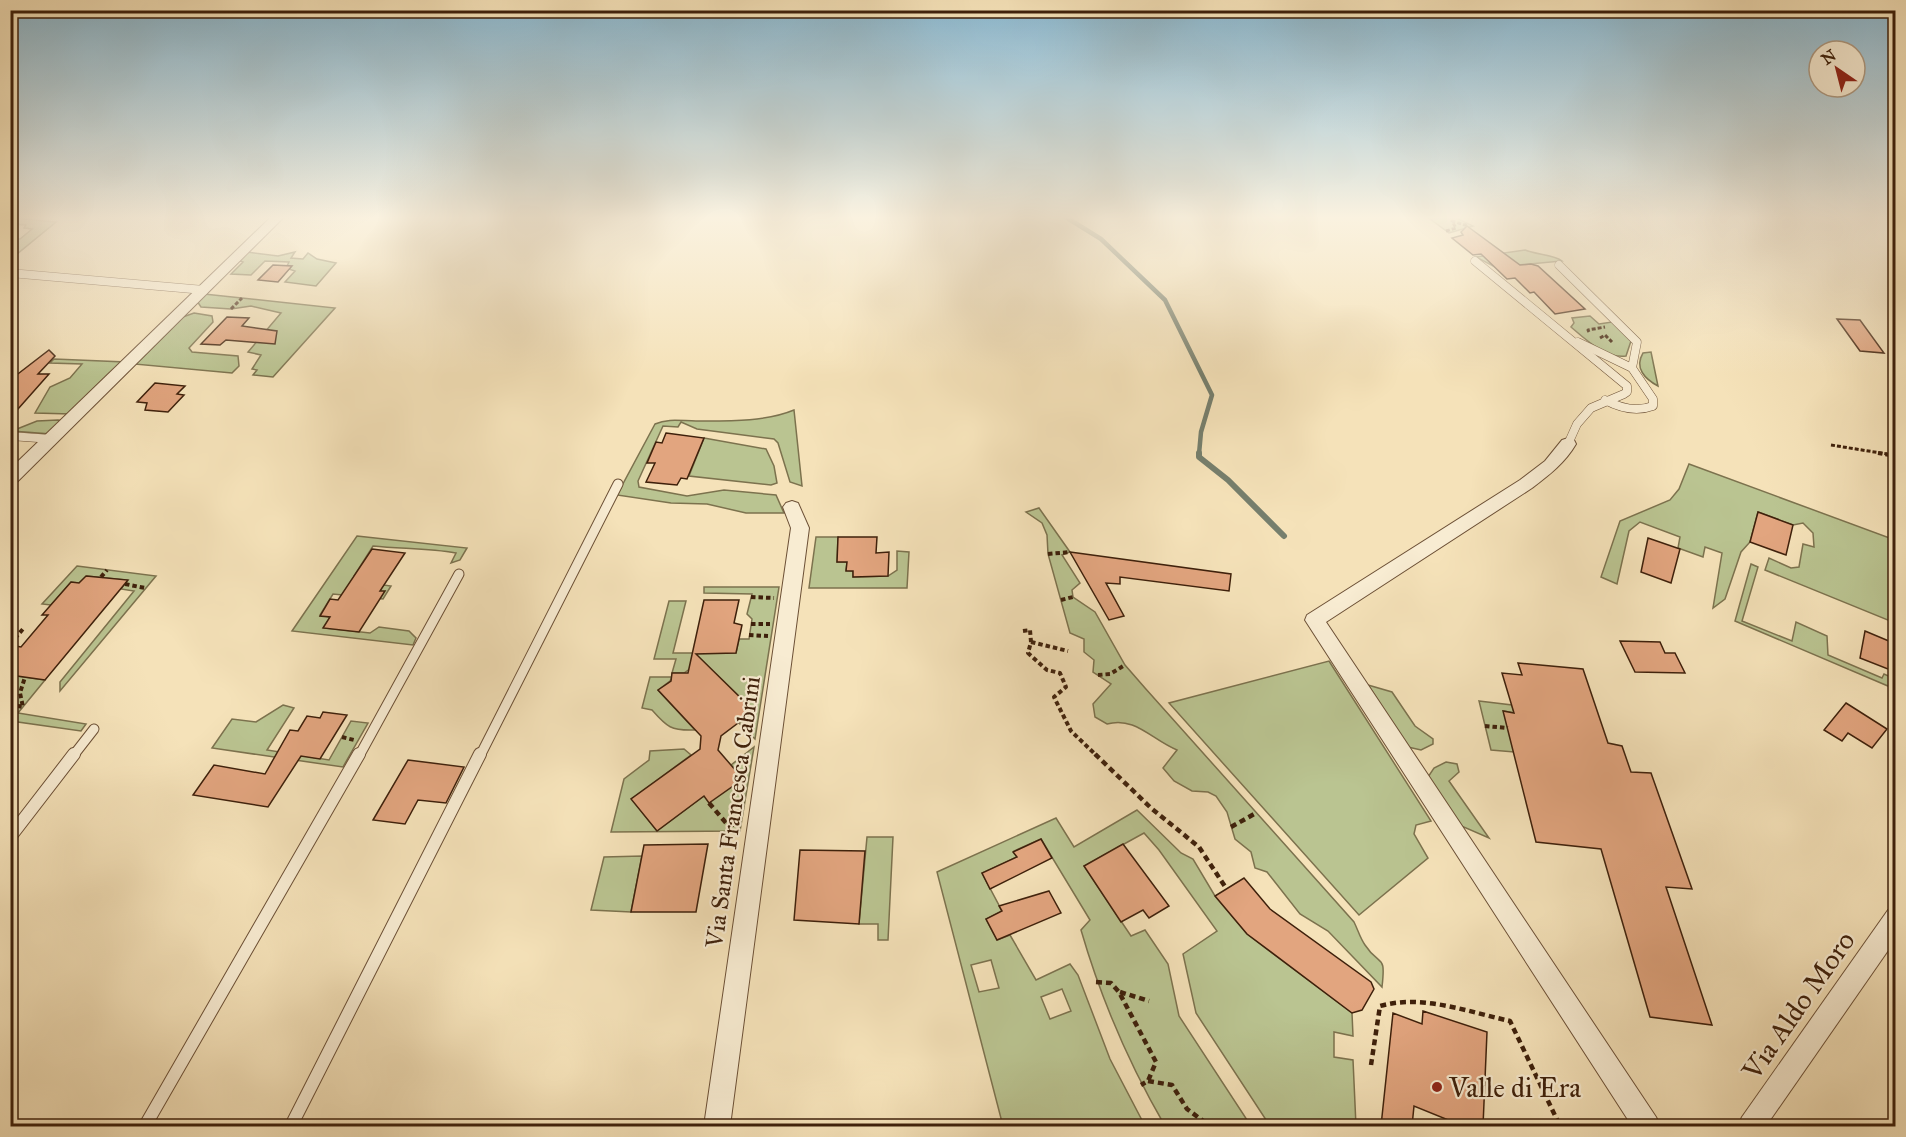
<svg xmlns="http://www.w3.org/2000/svg" width="1906" height="1137" font-family="'IM FELL Great Primer',serif">
<rect width="100%" height="100%" fill="#f5e2b9"/>
<filter id="stains"><feTurbulence type="fractalNoise" baseFrequency=".00333" numOctaves="4"/><feColorMatrix values="0 0 0 0 .2 0 0 0 0 .09 0 0 0 0 .02 0 0 0 .5 -.17"/></filter>
<radialGradient id="worn" r=".72"><stop offset=".6" stop-color="#630" stop-opacity="0"/><stop offset="1" stop-color="#630" stop-opacity=".3"/></radialGradient>
<g fill="#bac491" stroke="#7c724e" stroke-width="1.5" fill-rule="evenodd">
<path d="M1426,216H1452L1473,226L1449,233Z"/>
<path d="M11,218L56,222L11,259V239H20L32,229L24,228L26,225L11,224Z"/>
<path d="M1525,250C1537,255 1553,254 1562,261L1495,267L1476,257Z"/>
<path d="M247,252L278,256L295,252L291,258L303,259L308,253L317,259L336,263L316,286L285,282L295,271L286,268L289,262L265,261L251,275L231,274L243,262L238,260Z"/>
<path d="M204,294L335,308L273,377L253,375L257,370L252,369L261,355L248,352L281,313L251,306L231,309L201,307L197,301Z"/>
<path d="M194,313L212,316L213,322L189,348L192,352L238,356L239,366L232,373L134,364L180,318Z"/>
<path d="M1590,316L1599,324L1612,322L1631,341L1626,356C1606,359 1585,339 1571,327L1574,323L1572,318Z"/>
<path d="M1651,352L1658,386C1645,379 1634,368 1643,353Z"/>
<path d="M54,359L125,362L71,414L35,413L50,387L70,378L82,364L50,363Z"/>
<path d="M794,410L802,486L790,482L778,443L774,439L697,429L681,422L678,427L663,426L638,481L639,487L687,496L724,490L776,495L784,513H746L707,504L671,503L617,495L655,424C668,418 682,421 696,421C728,421 765,422 794,410Z"/>
<path d="M58,420L64,421L51,434L12,431L37,421Z"/>
<path d="M704,438L766,449L774,466L777,483L771,485L689,476Z"/>
<path d="M1689,464L1895,540V623L1765,570L1769,558L1791,568L1799,567L1803,544L1814,547L1813,533L1803,523L1793,525L1758,512L1750,542L1741,552L1725,599L1713,608L1722,553L1705,547L1703,557L1678,548L1680,537L1640,522L1629,531L1617,584L1601,577L1620,521L1670,500L1679,489Z"/>
<path d="M1039,508L1070,552L1062,555L1080,583L1072,590L1073,597L1095,612L1125,665L1145,688L1354,922C1358,930 1360,938 1365,945C1380,968 1386,952 1382,987L1328,931L1300,914L1267,872L1255,868L1251,852L1235,839L1227,812L1216,796L1208,792L1192,791L1174,781L1163,768L1177,750C1152,740 1135,716 1107,724L1095,717L1093,704L1111,684L1093,672L1094,660L1084,652V639L1070,633L1048,554L1047,535L1042,523L1026,512Z"/>
<path d="M357,536L467,548L460,560L451,563L456,553C428,548 402,549 373,546L354,576L363,582L391,586L383,599L333,594L320,615L330,617L324,628L370,633L379,627L409,631L416,638L413,645L292,631Z"/>
<path d="M816,537H838L837,562H847L846,570L853,571V577L888,576L897,570V551L909,552L907,588H809Z"/>
<path d="M1751,564L1758,567L1742,621L1792,641L1796,622L1827,636L1828,655L1882,678L1884,674L1895,679V689L1735,621Z"/>
<path d="M77,566L156,576L60,691V682L134,591L121,589L127,580L87,576L79,583L71,582L51,605L42,604Z"/>
<path d="M704,587H779L755,739L739,723L754,711L716,674L697,664L684,673H672L676,659H654L669,601H686L673,653H736L739,639H749L752,619L747,614L752,594L704,593Z"/>
<path d="M1329,661L1431,821L1416,825L1414,834L1428,858L1359,915L1169,703Z"/>
<path d="M11,675L45,680L18,713L86,724L81,731L11,721Z"/>
<path d="M650,677H672L670,681L658,690L695,730C671,731 667,727 652,710L642,708Z"/>
<path d="M1368,685L1392,692L1415,726L1433,739V744L1421,750L1408,747Z"/>
<path d="M1479,701L1512,705L1514,713L1504,711L1514,752L1491,750Z"/>
<path d="M283,705L294,708L267,750L329,760L351,721L368,723L343,767L212,748L232,719L256,722Z"/>
<path d="M754,747L740,831L611,832L624,779L649,760L650,751L684,749L691,755L632,799L657,831L704,796L742,778L731,765Z"/>
<path d="M1446,762L1457,764L1459,772L1449,781L1489,838L1459,825L1428,777L1434,768Z"/>
<path d="M1137,810L1181,853L1193,859L1215,896L1247,934L1352,1013L1353,1036L1334,1032V1057L1353,1060L1356,1126H1270L1196,1013L1183,954L1217,931L1159,850L1144,833L1084,866L1131,936L1145,930L1168,964L1179,1016L1251,1126H1165C1129,1064 1101,999 1081,930L1090,920L1041,839L1014,851L1017,857L982,873L1002,911L986,919L997,940L1010,935L1036,980L1070,964L1078,975L1110,1059L1145,1126H1003L937,872L1056,818L1074,847ZM991,960L999,988L979,992L971,965ZM1062,989L1071,1011L1050,1019L1041,997Z"/>
<path d="M867,837H893L888,940H878V924H859Z"/>
<path d="M642,856L631,912L591,910L604,857Z"/>
</g>
<g fill="none" stroke-linecap="round" stroke-linejoin="round">
<path stroke="#767f6d" stroke-width="4.5" d="M1064,216L1101,239L1165,300L1212,395L1201,432L1199,454"/>
<path stroke="#767f6d" stroke-width="6" d="M1199,453V457L1228,480L1284,536"/>
</g>
<g fill="#e2a57f" stroke="#3e200b" stroke-width="1.5">
<path d="M1467,226L1520,265L1531,264L1538,266L1585,309L1555,314L1534,292L1530,293L1515,278L1507,279L1481,254L1473,255L1452,238L1463,235L1461,232Z"/>
<path d="M273,265L292,266L278,282L258,280Z"/>
<path d="M227,317L249,318L242,326L277,331L275,344L226,340L220,345L201,344Z"/>
<path d="M1837,319L1860,320L1884,353L1860,351Z"/>
<path d="M49,350L55,356L38,374H49L10,418V380Z"/>
<path d="M155,383L185,386L177,394L184,395L168,412L145,410L147,403L137,402Z"/>
<path d="M666,433L704,438L687,479L681,478L677,485L646,482L655,463H647L656,442L662,443Z"/>
<path d="M1758,512L1793,525L1786,555L1750,542Z"/>
<path d="M838,537H877L876,553L889,552L888,576L853,577V571H846L847,562H837Z"/>
<path d="M1648,538L1680,549L1671,583L1641,572Z"/>
<path d="M372,549L405,553L380,591H385L359,632L323,628L330,617L320,616L330,599L338,600Z"/>
<path d="M1070,552L1231,574L1229,591L1120,577V584L1106,583L1124,616L1109,620Z"/>
<path d="M86,576L128,580L45,680L10,675V645L21,647L48,615H42L71,582L79,583Z"/>
<path d="M704,600H739L734,623L742,625L736,653L696,654L754,711L721,736L718,750L743,779L709,803L704,796L657,831L631,799L700,749L701,736L658,690L671,681L672,673H688Z"/>
<path d="M1865,631L1896,644L1893,671L1860,658Z"/>
<path d="M1620,641L1660,642L1665,653H1675L1685,673L1635,672Z"/>
<path d="M1518,663L1583,669L1608,743L1622,746L1631,772L1651,773L1692,889L1666,887L1712,1025L1650,1017L1601,849L1536,842L1503,711L1514,713L1502,673L1522,675Z"/>
<path d="M1846,703L1887,729L1872,748L1848,733L1842,741L1824,730Z"/>
<path d="M323,712L347,715L320,759L301,756L268,807L193,795L214,765L265,774L290,730L298,731L307,716L320,718Z"/>
<path d="M408,760L464,767L446,803L418,800L405,824L373,820Z"/>
<path d="M1041,839L1052,858L990,889L982,873L1017,857L1013,852Z"/>
<path d="M708,844L696,912H631L644,845Z"/>
<path d="M1123,844L1169,906L1149,918L1143,910L1121,922L1084,866Z"/>
<path d="M800,850L865,851L859,924L794,920Z"/>
<path d="M1244,878L1270,909L1371,982L1374,989L1362,1010L1352,1013L1247,934L1215,896Z"/>
<path d="M1049,891L1061,913L997,940L986,919L1002,911L999,906Z"/>
<path d="M1423,1011L1487,1032L1483,1126H1463L1414,1106L1412,1126H1381L1393,1013L1422,1024Z"/>
</g>
<g fill="none" stroke-linecap="round" stroke-linejoin="round">
<defs>
<g id="lane-far2">
<path d="M1475,261L1627,386V392L1624,394L1591,408L1577,424L1568,444"/>
<path d="M1559,265L1637,342L1632,368L1653,399V406C1637,412 1620,408 1605,400"/>
<path d="M10,273L204,290"/>
<path d="M1578,342L1632,368"/>
<path d="M10,436L52,439"/>
</g>
<g id="lane-far1">
<path d="M73,756L94,729"/>
<path d="M359,756L459,574"/>
<path d="M480,756L618,484"/>
</g>
<g id="lane">
<path d="M10,837L74,754"/>
<path d="M145,1126L359,754"/>
<path d="M291,1126L480,754"/>
</g>
<g id="street">
<path d="M272,216H285L16,483L10,485V469Z"/>
<path d="M1568,438L1574,440L1576,444C1565,463 1549,475 1532,488L1326,622L1656,1117L1660,1126H1632L1305,620L1307,615L1520,480L1545,461L1562,440Z"/>
<path d="M792,501L798,503L809,528L730,1126H704L791,528L783,507L786,503Z"/>
<path d="M1896,907V939L1766,1126H1738L1742,1117L1888,910Z"/>
</g>
</defs>
<use href="#lane-far2" stroke="#6c5036" stroke-width="9"/>
<use href="#lane-far1" stroke="#6c5036" stroke-width="11"/>
<use href="#lane" stroke="#6c5036" stroke-width="14"/>
<use href="#street" stroke="#6c5036" stroke-width="2"/>
<g stroke="#3e200b" stroke-width="3" stroke-dasharray="4 2" stroke-linecap="butt">
<path d="M1446,231L1456,228L1452,221L1465,225L1468,223"/>
<path d="M231,309L242,298"/>
<path d="M1589,332L1588,330L1605,327"/>
<path d="M1600,338L1605,335L1612,342"/>
<path d="M1831,445L1887,454"/>
</g>
<g stroke="#3e200b" stroke-width="4" stroke-dasharray="4.5 3" stroke-linecap="butt">
<path d="M1878,453L1896,456"/>
<path d="M1048,554L1070,552"/>
<path d="M101,577L107,570"/>
<path d="M125,584L145,588"/>
<path d="M751,597L774,598"/>
<path d="M1061,600L1073,597"/>
<path d="M751,624H770"/>
<path d="M1023,631L1030,630L1031,642L1028,653L1047,670L1060,673L1066,687L1054,697L1071,731L1097,756"/>
<path d="M749,635L768,636"/>
<path d="M1031,642L1068,651"/>
<path d="M10,644L23,629"/>
<path d="M1098,675L1110,674L1125,665"/>
<path d="M10,704L23,707L20,693L25,677"/>
<path d="M1485,726L1508,728"/>
<path d="M342,737L354,740"/>
</g>
<g stroke="#3e200b" stroke-width="4.5" stroke-dasharray="6 4" stroke-linecap="butt">
<path d="M1095,754L1151,808L1199,847L1226,888"/>
<path d="M709,803L727,824L740,825"/>
<path d="M1231,827L1256,813"/>
<path d="M1096,982L1111,983L1119,992L1156,1062L1148,1081L1141,1085"/>
<path d="M1120,992L1149,1001"/>
<path d="M1371,1065L1380,1006C1422,994 1469,1012 1510,1021L1560,1126"/>
<path d="M1148,1081L1172,1085L1187,1109L1210,1126"/>
</g>
<use href="#lane-far2" stroke="#f8ecd2" stroke-width="8"/>
<use href="#lane-far1" stroke="#f8ecd2" stroke-width="9"/>
<use href="#lane" stroke="#f8ecd2" stroke-width="12"/>
<use href="#street" fill="#f8ecd2" fill-rule="evenodd"/>
</g>
<linearGradient id="sky" x2="0" y2="1"><stop stop-color="#89b8d1"/><stop offset="0.58" stop-color="#faf2e0"/><stop offset="1" stop-color="#faf2e0" stop-opacity="0"/></linearGradient>
<rect width="1906" height="375" fill="url(#sky)"/>
<circle fill="#8f2418" stroke="#f8ecd2" stroke-width="2" cx="1437" cy="1087" r="6"/>
<g text-anchor="middle" stroke-width="4.5" stroke-linejoin="round" paint-order="stroke">
<g font-size="24" fill="#3e200b" stroke="#f8ecd2">
<text transform="translate(733 812) rotate(-82)" y="8">Via Santa Francesca Cabrini</text>
</g>
<g font-size="28" fill="#3e200b" stroke="#f8ecd2">
<text transform="translate(1798 1005) rotate(-55)" y="10">Via Aldo Moro</text>
</g>
<g font-size="28" fill="#3e200b" stroke="#f8ecd2" text-anchor="start">
<text x="1449" y="1097">Valle di Era</text>
</g>
</g>
<rect width="1906" height="1137" fill="none" stroke="#f5e2b9" stroke-width="36"/>
<rect x="12" y="12" width="1882" height="1113" fill="none" stroke="#3e200b" stroke-width="3"/>
<rect x="18" y="18" width="1870" height="1101" fill="none" stroke="#3e200b" stroke-width="1.5"/>
<g transform="translate(1837 69) rotate(325)"><circle r="28" fill="#f8ecd2" stroke="#ae9a82" stroke-width="1.5"/>
<path d="M0-4.5L10 22L0 15L-10 22Z" fill="#8f2418"/>
<text y="-9" font-size="16" font-weight="bold" text-anchor="middle" fill="#3e200b">N</text>
</g>
<rect width="100%" height="100%" filter="url(#stains)"/>
<rect width="100%" height="100%" fill="url(#worn)"/>
</svg>
